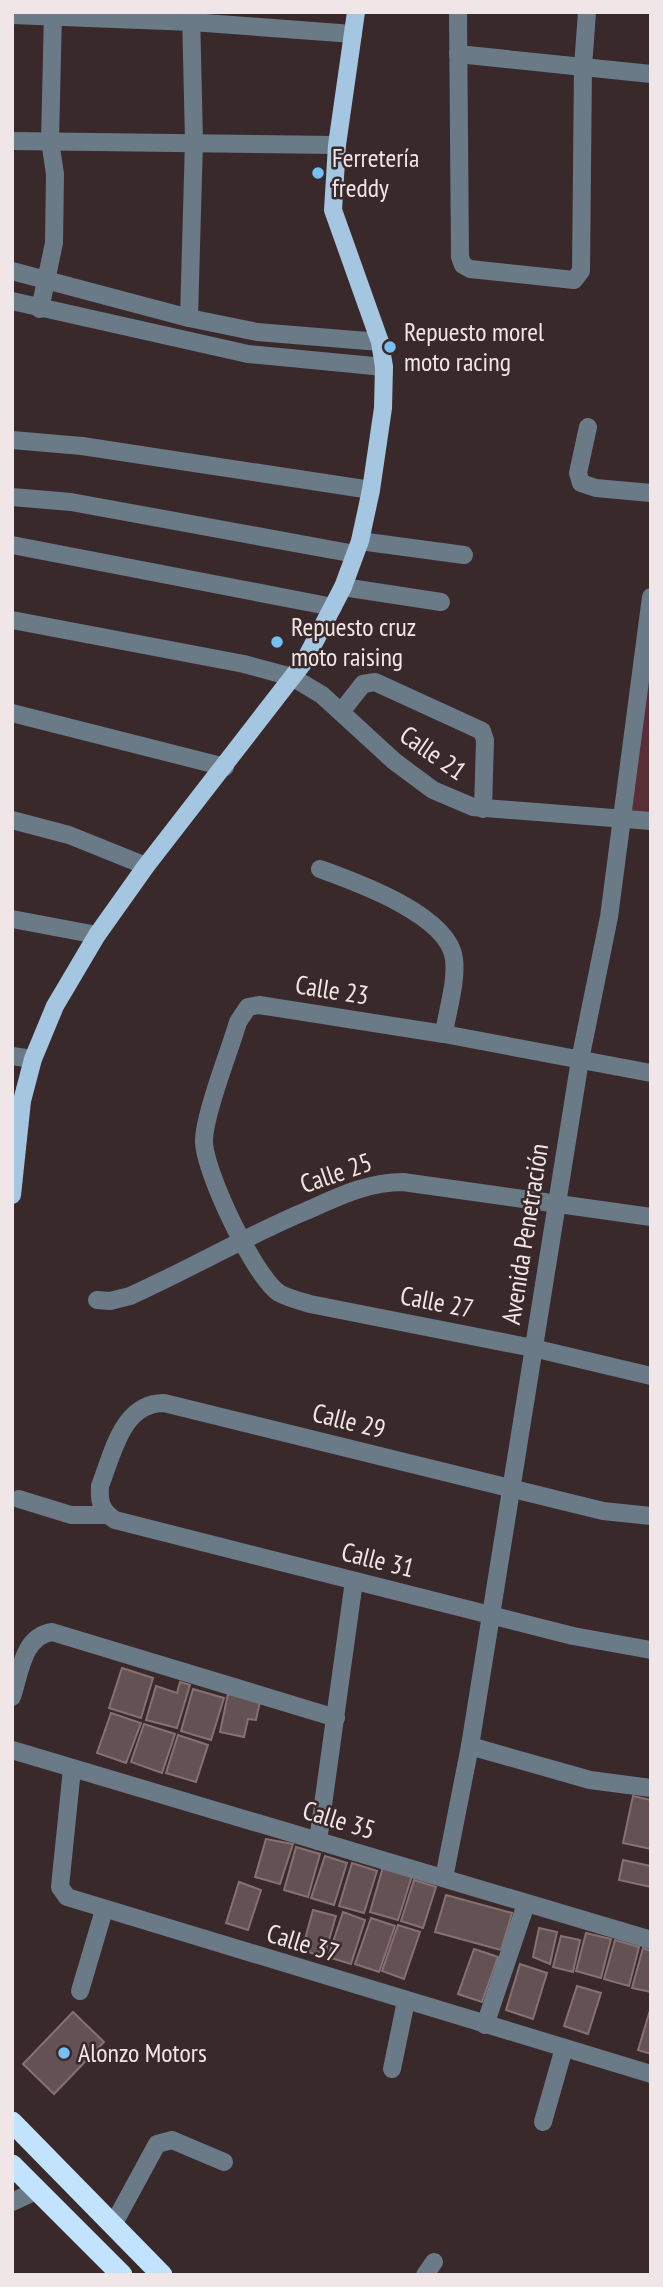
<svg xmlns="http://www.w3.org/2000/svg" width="663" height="2287" font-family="'PT Sans Narrow',sans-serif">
<rect width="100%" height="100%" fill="#3a292b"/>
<path fill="#592e36" d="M651,662V815L632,812Z"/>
<g fill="#645154" stroke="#857173" stroke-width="2">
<path d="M122,1668L153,1678L141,1718L109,1708Z"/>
<path d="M180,1682L190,1685L177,1728L146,1720L156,1686L177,1693Z"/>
<path d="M193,1689L224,1698L211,1740L181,1731Z"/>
<path d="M228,1694L260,1701L256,1720L248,1719L244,1737L220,1732Z"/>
<path d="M111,1713L141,1723L126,1763L97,1753Z"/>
<path d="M144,1724L175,1734L162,1773L131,1762Z"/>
<path d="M178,1735L208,1745L196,1782L166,1773Z"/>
<path d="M633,1796L651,1800V1849L623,1843Z"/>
<path d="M266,1839L293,1844L280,1884L255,1877Z"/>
<path d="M296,1847L320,1854L308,1897L284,1890Z"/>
<path d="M325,1856L347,1863L334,1905L311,1898Z"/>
<path d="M623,1860L651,1866V1887L619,1880Z"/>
<path d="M352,1863L377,1871L364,1913L339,1906Z"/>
<path d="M383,1867L412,1876L398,1920L370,1912Z"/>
<path d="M414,1880L436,1887L423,1928L401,1921Z"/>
<path d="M239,1882L261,1890L248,1930L226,1923Z"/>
<path d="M446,1895L512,1913L501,1950L435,1932Z"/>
<path d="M313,1910L336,1916L324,1957L302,1950Z"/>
<path d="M343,1912L365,1920L351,1964L328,1957Z"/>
<path d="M371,1918L395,1926L379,1972L355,1964Z"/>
<path d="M398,1925L420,1932L404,1979L382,1971Z"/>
<path d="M539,1928L557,1932L550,1964L533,1957Z"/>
<path d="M586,1933L611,1939L601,1978L576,1971Z"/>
<path d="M561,1936L580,1940L573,1972L553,1967Z"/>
<path d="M615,1940L639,1947L629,1986L604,1979Z"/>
<path d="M643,1948L651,1951V1992L632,1988Z"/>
<path d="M474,1949L498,1957L482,2002L458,1994Z"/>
<path d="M520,1964L547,1973L533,2019L506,2010Z"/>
<path d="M577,1986L601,1993L588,2034L564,2026Z"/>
<path d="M651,2007V2054L638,2050Z"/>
<path d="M73,2012L104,2042L54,2094L23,2064Z"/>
</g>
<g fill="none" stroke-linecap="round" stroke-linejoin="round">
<g stroke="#6a7a87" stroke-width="18">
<path d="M458,12L460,257L463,265L470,269L574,280L581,271L583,67L587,12"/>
<path d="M12,15L192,22L353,34"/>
<path d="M458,54L651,74"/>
<path d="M12,141L337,145"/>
<path d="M12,271L189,318L257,332L380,342"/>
<path d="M12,301L248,354L384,367"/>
<path d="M40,309L54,243L55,174L50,141L53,12"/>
<path d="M189,318L194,141L191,12"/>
<path d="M588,427L578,473L581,483L596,488L651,493"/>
<path d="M12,440L82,446L371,490"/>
<path d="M12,497L71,502L355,554"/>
<path d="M360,541L464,555"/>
<path d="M12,545L333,607"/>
<path d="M343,587L441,602"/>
<path d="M12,620L244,664L292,677L322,695L394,761L433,790L473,807L651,821"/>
<path d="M341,712L363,684L375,682L482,731L485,740L483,809"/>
<path d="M12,713L225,767"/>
<path d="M12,820L69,835L146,866"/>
<path d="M320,869C356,882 449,915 454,959C457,982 447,1011 444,1034"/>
<path d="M12,919L97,935"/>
<path d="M12,1056L33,1059"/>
<path d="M651,1073L444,1034L259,1005L248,1007L238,1022C230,1050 204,1115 204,1141C204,1171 254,1276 279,1293C288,1298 300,1301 310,1304L533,1348L651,1376"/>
<path d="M97,1300L110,1301L130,1296C190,1269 246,1236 306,1211C338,1197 367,1182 403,1182L651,1217"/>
<path d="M19,1499L71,1515H106"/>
<path d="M651,1516L603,1511L164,1403C122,1403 113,1453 100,1486C99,1502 101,1511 115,1520L573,1636L651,1650"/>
<path d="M12,1697C20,1673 23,1636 52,1632L336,1718"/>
<path d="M470,1746L590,1780L651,1788"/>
<path d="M12,1750L651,1940"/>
<path d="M72,1769L60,1887L67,1897L651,2074"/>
<path d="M318,1841L354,1581"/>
<path d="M444,1878L470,1746L580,1060L609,917L651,597"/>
<path d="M80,1991L104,1910"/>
<path d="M485,2025L526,1904"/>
<path d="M392,2069L406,2001"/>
<path d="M543,2122L564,2048"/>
<path d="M12,2202L38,2190"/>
<path d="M113,2225L157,2144L172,2140L224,2162"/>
<path d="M425,2275L434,2262"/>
</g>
<path stroke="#a4c6e1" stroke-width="18" d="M12,1195L22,1101L33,1059L55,1006L97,935L146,866L304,662L343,587L360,541L371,490L383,408L384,367L380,342L333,210L337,145L356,12"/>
<g stroke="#c2e3fe" stroke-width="21">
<path d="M12,2122L162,2275"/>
<path d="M12,2165L122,2275"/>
</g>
</g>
<g fill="#77c0f7" stroke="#3a292b" stroke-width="2.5">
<circle cx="318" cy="173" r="7"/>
<circle cx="390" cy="347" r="7"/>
<circle cx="277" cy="642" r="7"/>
<circle cx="64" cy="2053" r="7"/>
</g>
<g text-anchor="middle" stroke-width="5" stroke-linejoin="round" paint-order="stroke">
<g font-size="26" fill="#f1e6e7" stroke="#3a292b" text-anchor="start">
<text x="332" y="167">Ferretería<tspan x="332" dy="30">freddy</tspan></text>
<text x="404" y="341">Repuesto morel<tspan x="404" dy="30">moto racing</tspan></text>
<text x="291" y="636">Repuesto cruz<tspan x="291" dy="30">moto raising</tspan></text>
<text x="78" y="2062">Alonzo Motors</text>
</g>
<g font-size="26" fill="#f1e6e7" stroke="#3a292b">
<text transform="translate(433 753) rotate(35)" y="9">Calle 21</text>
<text transform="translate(332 990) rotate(9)" y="9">Calle 23</text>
<text transform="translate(336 1173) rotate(-19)" y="9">Calle 25</text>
<text transform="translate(525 1234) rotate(-81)" y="9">Avenida Penetración</text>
<text transform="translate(437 1302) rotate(11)" y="9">Calle 27</text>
<text transform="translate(349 1421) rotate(14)" y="9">Calle 29</text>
<text transform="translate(378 1560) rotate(14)" y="9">Calle 31</text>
<text transform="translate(339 1820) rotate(17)" y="9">Calle 35</text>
<text transform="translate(303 1943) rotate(17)" y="9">Calle 37</text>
</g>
</g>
<rect width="663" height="2287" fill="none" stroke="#f1e6e7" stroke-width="28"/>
</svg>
